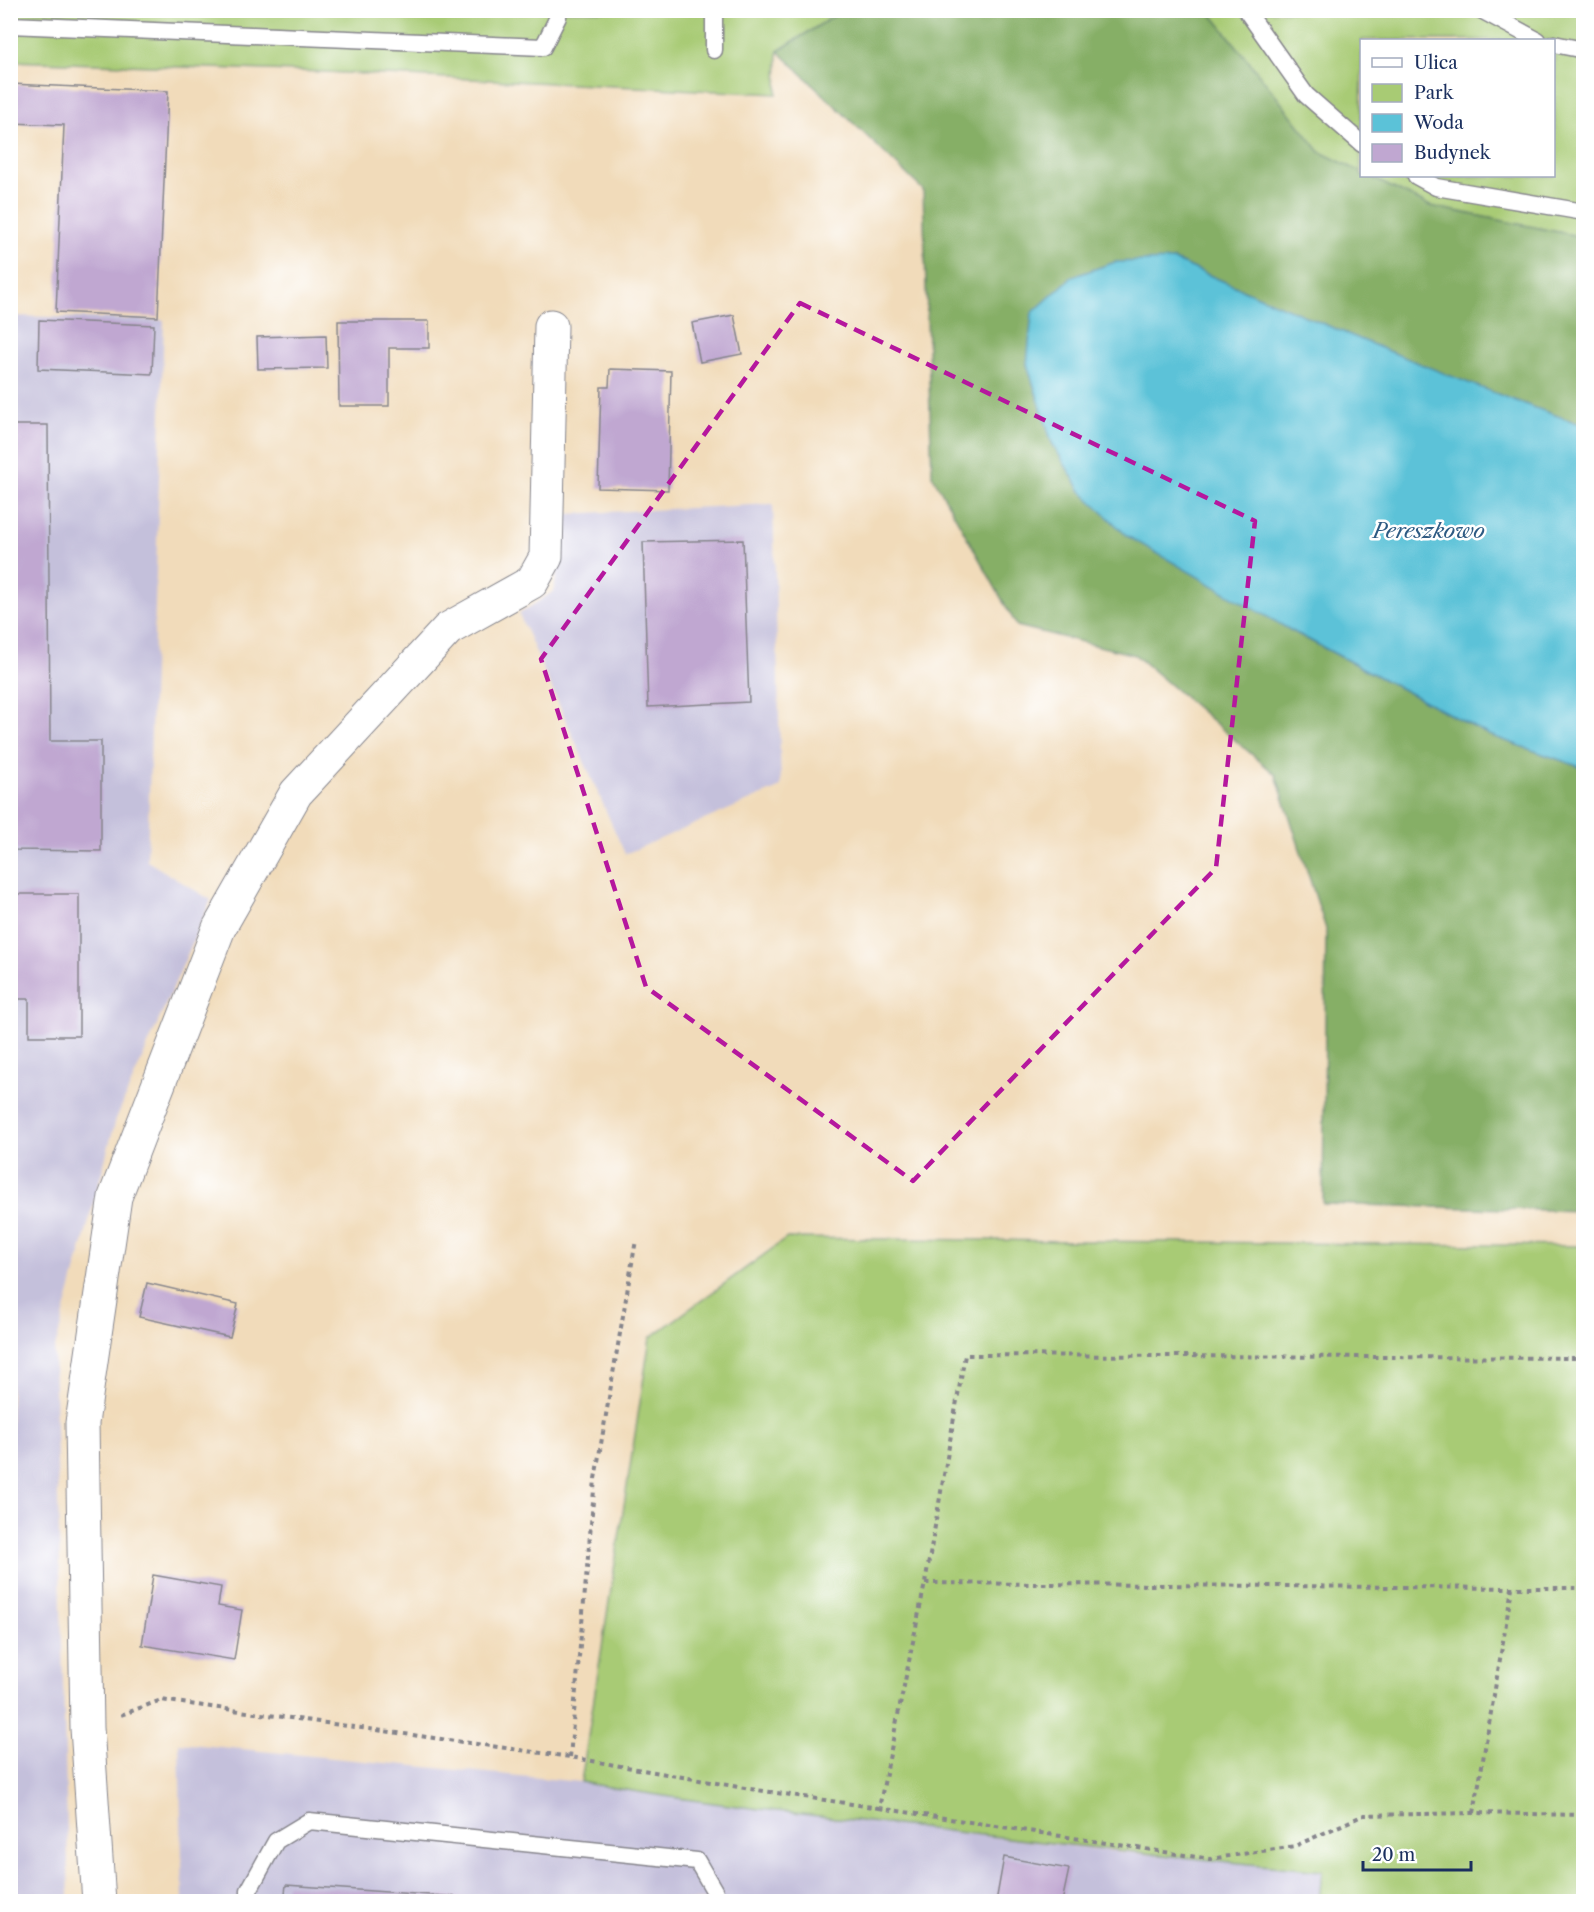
<svg xmlns="http://www.w3.org/2000/svg" width="1594" height="1912" font-family="'Libre Caslon Text',serif">
<rect width="100%" height="100%" fill="#fff"/>
<filter id="ink" filterUnits="userSpaceOnUse"><feTurbulence type="fractalNoise" baseFrequency=".0167" numOctaves="2"/><feDisplacementMap in="SourceGraphic" scale="12" xChannelSelector="R" yChannelSelector="G"/><feConvolveMatrix kernelMatrix="1 2 1 2 8 2 1 2 1" color-interpolation-filters="sRGB"/></filter>
<filter id="wash" filterUnits="userSpaceOnUse"><feTurbulence type="fractalNoise" baseFrequency=".008" numOctaves="4" result="noise"/><feDisplacementMap in="SourceGraphic" scale="24" xChannelSelector="R" yChannelSelector="G"/><feGaussianBlur stdDeviation="1.35" result="paint"/><feColorMatrix in="noise" values="0 0 0 0 0 0 0 0 0 0 0 0 0 0 0 0 0 1.4 0 .05"/><feComposite in="paint" operator="in"/></filter>
<g filter="url(#wash)">
<rect width="100%" height="100%" fill="#f1dbba"/>
<g fill="#c4c0db">
<path d="M11,316L164,320L147,861L211,900L116,1119L54,1352L69,1901L11,1902Z"/>
<path d="M773,504L781,787L625,854L519,614L554,591L566,514Z"/>
<path d="M179,1743L581,1782L640,1793L780,1812L1102,1850L1322,1871L1319,1901H183Z"/>
</g>
<g fill="#a8cb74" stroke="#627d69" stroke-width="1.5">
<path d="M11,11H842L778,51L777,94L324,72L11,61Z"/>
<path d="M1209,11H1583V237L1430,206L1368,176H1554V40H1362L1361,172L1320,152Z"/>
<path d="M787,1238L1583,1246V1901H1319L1322,1871C1177,1857 1032,1841 887,1824C785,1812 682,1801 581,1782L650,1338Z"/>
</g>
<path fill="#86af66" stroke="#506f62" stroke-width="1.5" d="M842,11H1209L1320,152L1361,172L1362,176H1368L1430,206L1583,237V425C1444,377 1309,319 1174,260L1027,364L1052,443L1081,491L1292,631L1489,735L1583,768V1211L1323,1204L1326,929L1276,775L1135,655L1017,626L932,475L923,190L778,51Z"/>
<path fill="#5bc2d8" stroke="#3b789b" stroke-width="1.5" d="M1174,260C1309,318 1444,377 1583,425V768L1489,735L1292,631L1127,536L1081,491L1052,443L1027,364L1032,313L1072,277L1115,262Z"/>
<g id="blocks">
<g fill="#c0a7d1">
<path d="M10,84L168,91L158,317L56,312L64,125L10,123Z"/>
<path d="M734,315L742,354L700,362L692,323Z"/>
<path d="M39,320L154,325L152,374L38,369Z"/>
<path d="M338,321H429V348H389V406H339Z"/>
<path d="M326,335L327,368L258,369L257,337Z"/>
<path d="M610,369L671,371L668,490L598,488L601,387H609Z"/>
<path d="M10,425H48L50,741H101V851L10,850Z"/>
<path d="M743,540L749,702L648,707L643,542Z"/>
<path d="M10,894H79V1036H29V999H10Z"/>
<path d="M147,1283L238,1304L230,1337L139,1317Z"/>
<path d="M153,1575L221,1587L218,1606L242,1610L234,1660L142,1645Z"/>
<path d="M1004,1857L1069,1869L1062,1902H996Z"/>
<path d="M286,1885L501,1900V1902H284Z"/>
</g>
</g>
</g>
<g filter="url(#ink)">
<use href="#blocks" fill-opacity="0" stroke="#86858c" stroke-width="1.5"/>
<g fill="none" stroke-linecap="round" stroke-linejoin="round">
<defs>
<g id="lane">
<path d="M1246,10L1306,95L1362,144"/>
<path d="M1481,10L1537,40"/>
<path d="M10,25L543,47L558,17V10"/>
<path d="M1554,44L1584,50"/>
<path d="M714,50V10"/>
<path d="M1416,176L1436,187L1584,212"/>
<path d="M249,1902V1890L276,1841L309,1821L697,1861L715,1892L714,1902"/>
</g>
<path id="street" d="M99,1902L87,1728L82,1423L115,1197L219,928L296,793L448,629L532,582L546,557L551,326"/>
</defs>
<use href="#lane" stroke="#86858c" stroke-width="19"/>
<use href="#street" stroke="#86858c" stroke-width="35"/>
<g stroke="#86858c" stroke-width="4" stroke-dasharray="4.5 4.5" stroke-linecap="butt">
<path d="M925,1583L1512,1588"/>
<path d="M121,1715L161,1700L570,1757L750,1789L879,1808L925,1583L965,1355L1584,1358"/>
<path d="M570,1757L595,1479L636,1240"/>
<path d="M879,1808L1210,1859L1295,1846L1364,1815L1474,1813L1584,1815"/>
<path d="M1474,1813L1512,1588H1584"/>
</g>
<use href="#lane" stroke="#fff" stroke-width="16"/>
<use href="#street" stroke="#fff" stroke-width="33"/>
</g>
</g>
<path fill="none" stroke="#b5179e" stroke-width="4.5" stroke-dasharray="12 8" stroke-linejoin="round" d="M800,303L1255,521L1216,868L913,1181L646,987L541,659Z"/>
<g text-anchor="middle" stroke-width="5" stroke-linejoin="round" paint-order="stroke">
<g font-size="21" font-style="italic" fill="#2e5b83" stroke="#fff">
<text x="1429" y="538">Pereszkowo</text>
</g>
</g>
<rect width="1594" height="1912" fill="none" stroke="#fff" stroke-width="36"/>
<rect x="1360" y="39" width="195" height="138" fill="#ffffff" stroke="#a4acbf" stroke-width="1.5"/>
<rect x="1372" y="58" width="30" height="9" fill="#ffffff" stroke="#a4acbf" stroke-width="1.5"/>
<text x="1414" y="69" font-size="18" fill="#1b2f5e">Ulica</text>
<rect x="1372" y="84" width="30" height="18" fill="#a8cb74" stroke="#a4acbf" stroke-width="1.5"/>
<text x="1414" y="99" font-size="18" fill="#1b2f5e">Park</text>
<rect x="1372" y="114" width="30" height="18" fill="#5bc2d8" stroke="#a4acbf" stroke-width="1.5"/>
<text x="1414" y="129" font-size="18" fill="#1b2f5e">Woda</text>
<rect x="1372" y="144" width="30" height="18" fill="#c0a7d1" stroke="#a4acbf" stroke-width="1.5"/>
<text x="1414" y="159" font-size="18" fill="#1b2f5e">Budynek</text>
<path d="M1363 1861v9h108v-9" fill="none" stroke="#1b2f5e" stroke-width="3"/>
<text x="1372" y="1861" font-size="18" fill="#1b2f5e" stroke="#ffffff" stroke-width="4.5" paint-order="stroke">20 m</text>
</svg>
